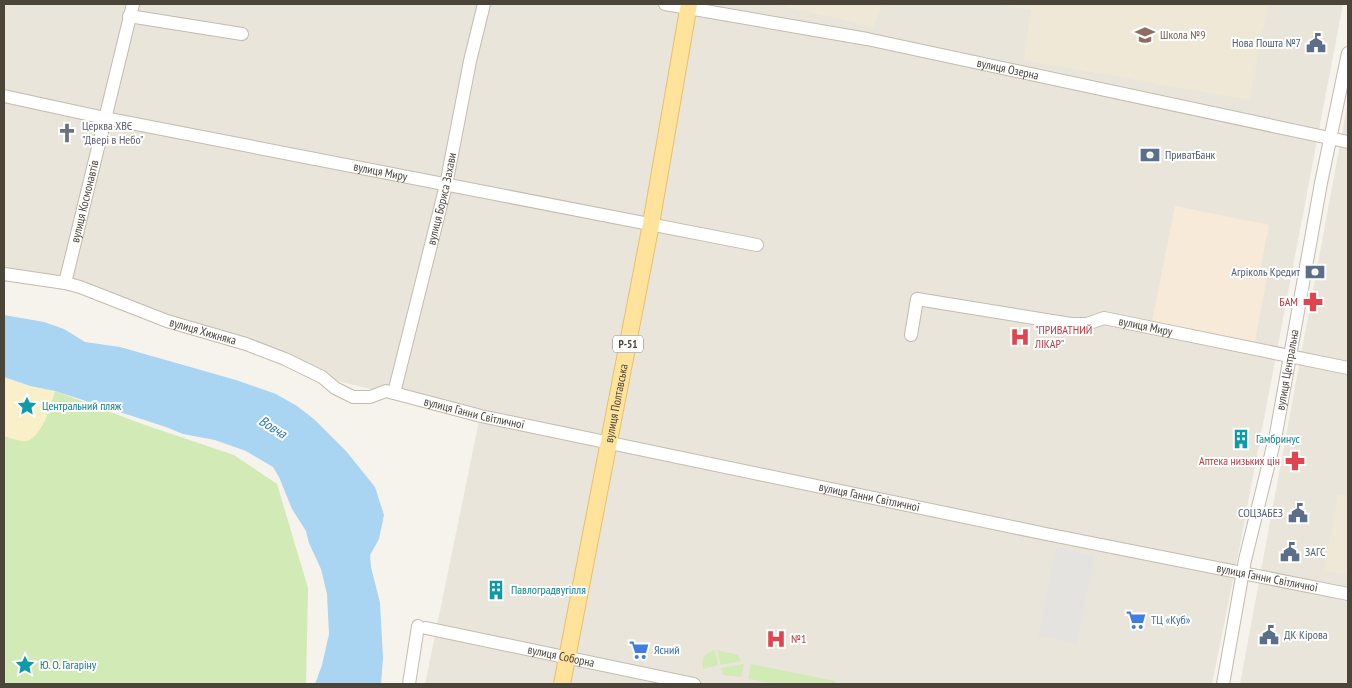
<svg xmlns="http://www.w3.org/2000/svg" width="1352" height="688" font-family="'PT Sans Narrow',sans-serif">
<rect width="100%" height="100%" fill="#f6f3ec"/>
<g fill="#eae5da">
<path d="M4,4H1343L1239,550L1212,684H425L480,416L322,377L65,283L4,275Z"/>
<path d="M1348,101V684H1240Z"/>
</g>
<path fill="#f7ead8" d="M1175,206L1269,225L1260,271L1268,272L1254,347L1151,326Z"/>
<g fill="#efe8d6">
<path d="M775,4H882L873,27Z"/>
<path d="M997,4H1268L1249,100L1024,60L1031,10Z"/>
<path d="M1338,494L1348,496V575L1324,571Z"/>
</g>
<g fill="#d2eab5">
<path d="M55,391L142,424L234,455L277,484L308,588L306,684H4V436L25,441L45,421Z"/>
<path d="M715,650L718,665L703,669C702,658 703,653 715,650Z"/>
<path d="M717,650L738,655L741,661L721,665Z"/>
<path d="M744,664L741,677L723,675L721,668Z"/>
<path d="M751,664L835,681V684H777L748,679Z"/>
</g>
<path fill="#f9efc9" d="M4,377L30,387L55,391C50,406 43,436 27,441C20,442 10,438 4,436Z"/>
<path fill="#e5e3e0" d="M1056,547L1095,556L1077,644L1038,636Z"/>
<path fill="#a9d4f2" d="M4,315L44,322L64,329L85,342L120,347L236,380L276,394L297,406L315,420L346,451L375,487L384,515L379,539L370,555L371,567L380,603L383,658L381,684H315L322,665L329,634L327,594L321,569L309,543L306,531L292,509L279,477L273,467L246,451L215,440L183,434L166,427L55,391L30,386L4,377Z"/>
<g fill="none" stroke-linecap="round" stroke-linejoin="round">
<defs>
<g id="minor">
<path id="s1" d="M665,4L867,39L1348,142"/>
<path d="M129,16L242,34"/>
<path id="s2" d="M4,96L105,118L757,245"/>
<path id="s3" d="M4,274L65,283L80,287L167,321L246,344L285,359L322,377L335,388L353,397H370L386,391L481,416L1046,534L1348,594"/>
<path id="s4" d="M65,283L133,4"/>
<path id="s5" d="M911,335L917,299L1071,324H1087L1104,318L1348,368"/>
<path id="s6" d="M394,393L446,185L470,61L484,4"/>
<path id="s7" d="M426,628L694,684"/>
<path d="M409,684L418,626"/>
<path id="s8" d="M1223,684L1245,560L1276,434L1321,183L1348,53"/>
</g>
<g id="major">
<path id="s9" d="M562,684L651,224L689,4"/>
</g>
</defs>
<use href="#minor" stroke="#c2bbae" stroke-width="14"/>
<use href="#major" stroke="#e6c16a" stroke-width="18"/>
<use href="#minor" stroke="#fff" stroke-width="12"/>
<use href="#major" stroke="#ffe39c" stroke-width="16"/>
</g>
<defs>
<symbol id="school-bare" viewBox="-9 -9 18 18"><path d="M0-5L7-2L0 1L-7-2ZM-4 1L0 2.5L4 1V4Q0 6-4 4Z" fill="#8d6e63" stroke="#fff" stroke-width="2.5" paint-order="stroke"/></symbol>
<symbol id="civic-bare" viewBox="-9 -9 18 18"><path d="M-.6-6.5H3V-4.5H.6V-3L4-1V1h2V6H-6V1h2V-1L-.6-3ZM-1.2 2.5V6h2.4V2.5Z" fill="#5c6f8a" stroke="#fff" stroke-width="2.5" paint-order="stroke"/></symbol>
<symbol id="church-bare" viewBox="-9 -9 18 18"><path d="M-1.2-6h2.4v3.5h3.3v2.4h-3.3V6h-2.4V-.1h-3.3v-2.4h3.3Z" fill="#6b7280" stroke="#fff" stroke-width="2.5" paint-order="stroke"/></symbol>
<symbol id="bank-bare" viewBox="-9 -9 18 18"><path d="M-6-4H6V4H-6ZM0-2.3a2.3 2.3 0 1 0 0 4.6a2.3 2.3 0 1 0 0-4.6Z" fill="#5c6f8a" stroke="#fff" stroke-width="2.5" paint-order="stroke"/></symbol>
<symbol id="pharmacy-bare" viewBox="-9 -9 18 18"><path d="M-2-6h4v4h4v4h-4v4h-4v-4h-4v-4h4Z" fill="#e0444e" stroke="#fff" stroke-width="2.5" paint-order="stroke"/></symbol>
<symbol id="hospital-bare" viewBox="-9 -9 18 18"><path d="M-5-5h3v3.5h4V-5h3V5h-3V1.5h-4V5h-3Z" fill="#e0444e" stroke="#fff" stroke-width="2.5" paint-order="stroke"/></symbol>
<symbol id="sight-bare" viewBox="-9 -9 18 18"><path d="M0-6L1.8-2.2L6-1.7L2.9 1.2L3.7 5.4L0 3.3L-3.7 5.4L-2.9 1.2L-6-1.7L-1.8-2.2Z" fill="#0f9aa8" stroke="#fff" stroke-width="2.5" paint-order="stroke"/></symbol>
<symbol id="building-bare" viewBox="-9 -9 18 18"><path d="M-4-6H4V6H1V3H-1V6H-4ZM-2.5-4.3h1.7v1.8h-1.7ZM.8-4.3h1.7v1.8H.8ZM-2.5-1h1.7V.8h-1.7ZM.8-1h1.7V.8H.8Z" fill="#0f9aa8" stroke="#fff" stroke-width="2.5" paint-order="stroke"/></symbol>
<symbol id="supermarket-bare" viewBox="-9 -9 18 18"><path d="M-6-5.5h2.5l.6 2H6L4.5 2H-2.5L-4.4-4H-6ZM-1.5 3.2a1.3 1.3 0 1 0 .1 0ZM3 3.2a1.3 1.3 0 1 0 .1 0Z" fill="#3f7fe0" stroke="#fff" stroke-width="2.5" paint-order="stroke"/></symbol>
</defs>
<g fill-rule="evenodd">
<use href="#school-bare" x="1131" y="21" width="28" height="28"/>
<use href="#civic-bare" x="1302" y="29" width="28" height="28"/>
<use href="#church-bare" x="53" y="119" width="28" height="28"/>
<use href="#bank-bare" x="1136" y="141" width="28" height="28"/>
<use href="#bank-bare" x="1301" y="258" width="28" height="28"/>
<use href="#pharmacy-bare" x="1299" y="288" width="28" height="28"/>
<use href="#hospital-bare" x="1006" y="323" width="28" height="28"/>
<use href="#sight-bare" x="13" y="392" width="28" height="28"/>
<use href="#building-bare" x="1227" y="425" width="28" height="28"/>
<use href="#pharmacy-bare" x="1281" y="447" width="28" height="28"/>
<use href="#civic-bare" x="1284" y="499" width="28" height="28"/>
<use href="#civic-bare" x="1276" y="538" width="28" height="28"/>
<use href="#building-bare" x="482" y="576" width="28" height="28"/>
<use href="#supermarket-bare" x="1122" y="606" width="28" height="28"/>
<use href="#civic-bare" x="1255" y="621" width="28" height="28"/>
<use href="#hospital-bare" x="762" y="625" width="28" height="28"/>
<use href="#supermarket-bare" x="625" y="636" width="28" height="28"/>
<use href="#sight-bare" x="11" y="651" width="28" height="28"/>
</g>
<g text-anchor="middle" stroke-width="4" stroke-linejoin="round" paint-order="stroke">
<rect fill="#fff" stroke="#817c74" stroke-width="1" x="613" y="335.5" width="30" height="17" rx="4"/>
<g font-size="11" font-weight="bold" fill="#4b4439">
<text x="628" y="348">Р-51</text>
</g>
<g font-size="12" fill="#785e54" stroke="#fff" text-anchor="start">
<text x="1160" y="39">Школа №9</text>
</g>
<g font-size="12" fill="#4e5e75" stroke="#fff" text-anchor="end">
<text x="1301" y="47">Нова Пошта №7</text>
<text x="1165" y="159" text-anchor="start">ПриватБанк</text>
<text x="1300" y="276">Агріколь Кредит</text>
<text x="1283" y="517">СОЦЗАБЕЗ</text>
<text x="1305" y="556" text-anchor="start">ЗАГС</text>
<text x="1284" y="639" text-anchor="start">ДК Кірова</text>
</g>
<g font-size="12" fill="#4b4439" stroke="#fff">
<text dy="4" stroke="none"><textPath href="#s1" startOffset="349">вулиця Озерна</textPath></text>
<text dy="4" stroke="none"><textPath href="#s2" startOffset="384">вулиця Миру</textPath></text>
<text dy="4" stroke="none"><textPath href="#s6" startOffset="200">вулиця Бориса Захави</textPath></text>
<text dy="4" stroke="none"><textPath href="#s4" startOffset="84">вулиця Космонавтів</textPath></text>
<text dy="4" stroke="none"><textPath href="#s5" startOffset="269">вулиця Миру</textPath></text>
<text dy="4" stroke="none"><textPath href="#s3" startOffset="208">вулиця Хижняка</textPath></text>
<text dy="4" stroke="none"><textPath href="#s8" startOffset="321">вулиця Центральна</textPath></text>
<text dy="4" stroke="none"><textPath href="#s9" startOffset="286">вулиця Полтавська</textPath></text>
<text dy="4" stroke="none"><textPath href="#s3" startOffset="498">вулиця Ганни Світличної</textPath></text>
<text dy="4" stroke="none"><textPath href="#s3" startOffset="902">вулиця Ганни Світличної</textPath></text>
<text dy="4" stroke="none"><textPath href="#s3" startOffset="1308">вулиця Ганни Світличної</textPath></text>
<text dy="4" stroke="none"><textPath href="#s7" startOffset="138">вулиця Соборна</textPath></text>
</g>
<g font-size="12" fill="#5b616d" stroke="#fff" text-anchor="start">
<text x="82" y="130">Церква ХВЄ<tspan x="82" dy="14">"Двері в Небо"</tspan></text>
</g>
<g font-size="12" fill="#be3a42" stroke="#fff" text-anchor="end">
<text x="1298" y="306">БАМ</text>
<text x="1035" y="334" text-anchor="start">"ПРИВАТНИЙ<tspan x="1035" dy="14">ЛІКАР"</tspan></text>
<text x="1280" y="465">Аптека низьких цін</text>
<text x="791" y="643" text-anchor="start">№1</text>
</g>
<g font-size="12" fill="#0d838f" stroke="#fff" text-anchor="start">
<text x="42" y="410">Центральний пляж</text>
<text x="1256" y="443">Гамбринус</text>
<text x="511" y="594">Павлоградвугілля</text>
<text x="40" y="669">Ю. О. Гагаріну</text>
</g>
<g font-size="12" fill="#366cbe" stroke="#fff" text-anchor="start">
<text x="1151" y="624">ТЦ «Куб»</text>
<text x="654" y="654">Ясний</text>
</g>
<g font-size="14" font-style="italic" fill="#2e7ab2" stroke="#fff">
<text transform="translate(273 427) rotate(32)" y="5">Вовча</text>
</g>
</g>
<rect width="1352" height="688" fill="none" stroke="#4b4439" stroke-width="10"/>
</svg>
